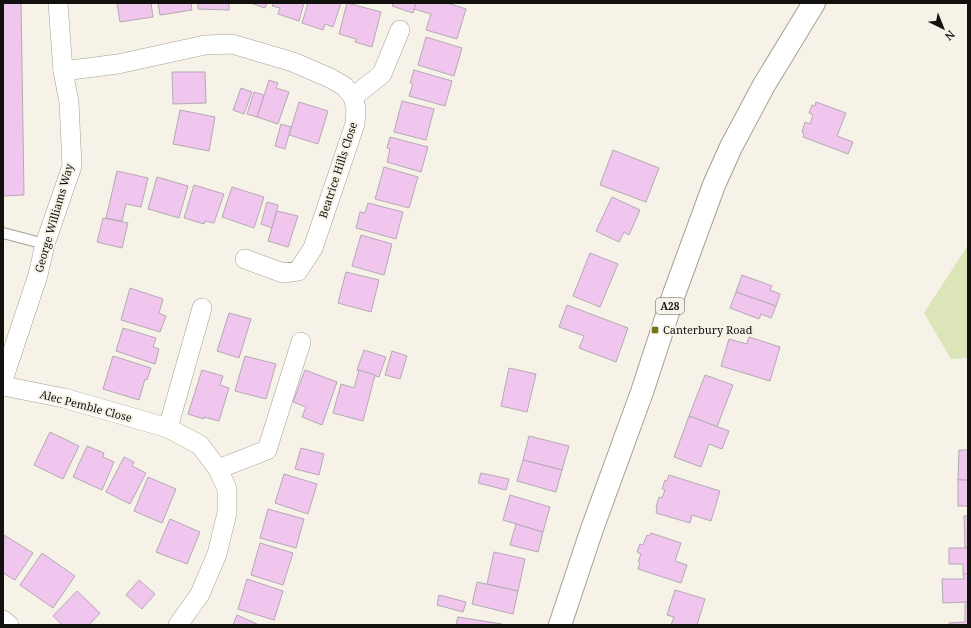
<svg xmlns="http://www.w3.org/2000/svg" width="971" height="628" font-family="'Noto Serif',serif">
<rect width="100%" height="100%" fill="#f6f2e7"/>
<path fill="#dbe5b7" d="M968,245V358L951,359L924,313Z"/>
<g fill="#f0c6ef" stroke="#b3aab3">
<path d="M3,3H21L24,195L3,196Z"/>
<path d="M117,3H151L153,17L120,22Z"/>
<path d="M158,3H191L192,10L160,15Z"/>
<path d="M198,3H229V10L198,9Z"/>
<path d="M250,3H267L265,8Z"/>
<path d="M273,3H304L299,21L278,14L280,8L272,6Z"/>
<path d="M308,3H341L333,27L325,24L323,30L302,23Z"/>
<path d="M347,3L381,12L372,47L355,42L356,39L339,34Z"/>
<path d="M393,3H416L413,13L392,6Z"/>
<path d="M416,3H447L466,9L457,39L426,30L431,14L414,9Z"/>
<path d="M426,37L462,48L454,76L418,65Z"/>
<path d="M414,70L452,81L445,106L409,96L413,84L410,83Z"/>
<path d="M172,72H205L206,103L173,104Z"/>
<path d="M269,80L278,83L276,88L289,92L278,124L257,117Z"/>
<path d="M241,88L252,92L244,114L233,110Z"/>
<path d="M254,92L264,95L257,117L247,114Z"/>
<path d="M402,101L434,109L426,140L394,132Z"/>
<path d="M299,102L328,111L318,144L289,135Z"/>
<path d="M816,102L846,113L837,136L853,142L848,154L803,137L804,133L802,132L805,122L810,124L813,115L809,113L812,105L815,106Z"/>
<path d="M180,110L215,117L209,151L173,144Z"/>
<path d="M281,124L291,127L285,149L275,146Z"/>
<path d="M390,137L428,147L421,172L387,162L390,149L387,148Z"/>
<path d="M613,150L659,168L646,202L600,185Z"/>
<path d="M384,167L418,177L409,208L375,199Z"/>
<path d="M117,171L148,178L141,207L126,204L122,221L106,218Z"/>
<path d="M157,177L188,186L179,218L148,209Z"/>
<path d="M194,185L224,194L214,223L205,221L204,224L184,218Z"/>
<path d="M232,187L264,197L254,228L222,217Z"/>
<path d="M612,197L640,210L629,235L624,232L619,242L596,231Z"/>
<path d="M267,202L278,205L272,228L261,224Z"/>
<path d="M368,203L403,212L396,239L356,228L360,212L365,213Z"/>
<path d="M277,211L298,216L288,247L268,241Z"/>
<path d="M103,218L128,223L122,248L97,242Z"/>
<path d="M361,235L392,244L384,275L352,266Z"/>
<path d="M590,253L618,264L600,307L573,296Z"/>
<path d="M346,272L379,280L371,312L338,303Z"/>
<path d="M742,275L772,286L770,290L780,294L776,306L736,292Z"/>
<path d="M130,288L163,299L159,313L166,316L160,332L121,320Z"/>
<path d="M736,292L776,306L771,318L761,314L759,319L730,308Z"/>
<path d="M567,305L628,328L616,362L579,348L584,336L559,327Z"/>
<path d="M229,313L251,319L239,358L217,351Z"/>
<path d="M123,328L156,338L153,347L159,349L155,364L116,351Z"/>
<path d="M749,337L780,347L770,381L721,366L729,339L747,344Z"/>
<path d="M364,350L386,357L379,377L357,370Z"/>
<path d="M392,351L407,356L400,379L385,375Z"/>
<path d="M113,356L151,368L147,380L145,379L139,400L103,389Z"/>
<path d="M245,356L276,364L266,399L235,391Z"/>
<path d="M509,368L536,374L527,412L501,406Z"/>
<path d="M202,370L223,376L220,385L229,388L219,421L204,417V419L188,414Z"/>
<path d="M305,370L337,382L322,425L302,417L306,407L293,402Z"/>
<path d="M359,370L375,375L363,421L333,413L341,384L354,388Z"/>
<path d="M705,375L733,385L717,427L689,416Z"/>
<path d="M689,416L729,431L722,449L709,444L701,467L674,457Z"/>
<path d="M50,432L79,446L63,479L34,465Z"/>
<path d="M529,436L569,446L562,470L523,460Z"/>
<path d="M87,446L104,453L103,457L114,462L102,490L73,477Z"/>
<path d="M301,448L324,454L319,475L295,469Z"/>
<path d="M959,450H968V480H958Z"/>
<path d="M124,457L134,462L132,466L146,473L130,504L106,492Z"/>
<path d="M523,460L562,470L556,492L517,481Z"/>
<path d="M481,473L509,479L506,490L478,483Z"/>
<path d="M284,474L317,484L308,514L275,503Z"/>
<path d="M669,475L720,491L711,521L692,515L690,523L656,513L657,508L656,507L659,497L662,498L665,490L662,489L665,480L667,481Z"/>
<path d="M148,477L176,489L162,523L134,511Z"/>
<rect x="958" y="480" width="10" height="26"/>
<path d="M510,495L550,507L543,532L503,520Z"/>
<path d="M268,509L304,519L296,548L260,538Z"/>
<path d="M964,516H968V548H965Z"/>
<path d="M170,519L200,532L187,564L156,552Z"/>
<path d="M516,524L543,532L538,552L510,545Z"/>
<path d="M651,533L681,543L675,561L687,565L681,583L638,569L640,563L638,562L641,554L637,552L640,544L643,545L647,535L649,536Z"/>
<path d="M4,535L33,553L15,580L3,573Z"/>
<path d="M260,543L293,553L283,585L251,575Z"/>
<path d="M949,548H968V574H963V564H949Z"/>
<path d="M494,552L525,559L518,591L487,584Z"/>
<path d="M42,553L75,576L53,608L20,585Z"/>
<path d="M963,574H968V602L943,603L942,579H964Z"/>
<path d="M247,579L283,591L274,620L238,609Z"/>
<path d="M139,580L155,594L142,609L126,595Z"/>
<path d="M477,582L518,591L513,614L472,604Z"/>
<path d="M675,590L705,599L697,625H671L674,617L667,615Z"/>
<path d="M77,591L100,613L89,625H62L53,616Z"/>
<path d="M439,595L466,602L463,612L437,605Z"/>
<path d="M965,602H968V625H949V623L965,622Z"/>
<path d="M237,615L259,625H233Z"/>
<path d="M458,617L502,624V625H456Z"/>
</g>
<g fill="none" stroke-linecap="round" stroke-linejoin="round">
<defs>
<path id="service" d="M3,233L45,244"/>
<g id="minor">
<path d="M63,71L118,64L205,45L232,44L293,62L330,78L344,86L353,97L356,109L355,124L313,248L298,271L283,273L245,259"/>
<path d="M353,97L382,74L400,30"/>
<path d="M3,380L38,275L45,244L72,166L69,102L63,71L58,3"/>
<path d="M3,386L64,398L168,428L200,445L218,469L227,489V513L217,554L200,594L178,625"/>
<path d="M168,428L202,308"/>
<path d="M218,469L267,450L301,342"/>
<path d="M3,620L9,625"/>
</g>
<path id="trunk" d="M560,625L592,529L642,392L674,294L714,185L731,147L764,85L814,3"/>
</defs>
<use href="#service" stroke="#a4a095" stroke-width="12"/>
<use href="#minor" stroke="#a4a095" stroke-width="20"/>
<use href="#trunk" stroke="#a4a095" stroke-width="24"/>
<use href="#service" stroke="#fff" stroke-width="10"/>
<use href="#minor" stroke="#fff" stroke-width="19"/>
<use href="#trunk" stroke="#fff" stroke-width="22"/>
</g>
<rect fill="#767418" stroke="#f6f2e7" stroke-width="1.5" x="651" y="326" width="8" height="8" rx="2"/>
<g text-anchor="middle" stroke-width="4" stroke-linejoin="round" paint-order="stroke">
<rect fill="#f6f2e7" stroke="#56544e" stroke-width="1" x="656" y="298" width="28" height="16" rx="3"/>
<g font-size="10" font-weight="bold" fill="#12110d">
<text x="670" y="310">A28</text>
</g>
<g font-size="11" fill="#12110d" stroke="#f6f2e7">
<text transform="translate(338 170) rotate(-72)" y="4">Beatrice Hills Close</text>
<text transform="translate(54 218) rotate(-74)" y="4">George Williams Way</text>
<text transform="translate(86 406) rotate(15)" y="4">Alec Pemble Close</text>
</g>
<g font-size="11" fill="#12110d" stroke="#f6f2e7" text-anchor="start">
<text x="663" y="334">Canterbury Road</text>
</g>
</g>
<rect width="971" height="628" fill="none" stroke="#12110d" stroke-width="8"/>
<g transform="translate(943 28) rotate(137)" stroke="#f6f2e7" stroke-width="3" paint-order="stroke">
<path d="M0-3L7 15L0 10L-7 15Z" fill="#12110d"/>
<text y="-6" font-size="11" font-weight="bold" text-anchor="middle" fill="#12110d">N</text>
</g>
</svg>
